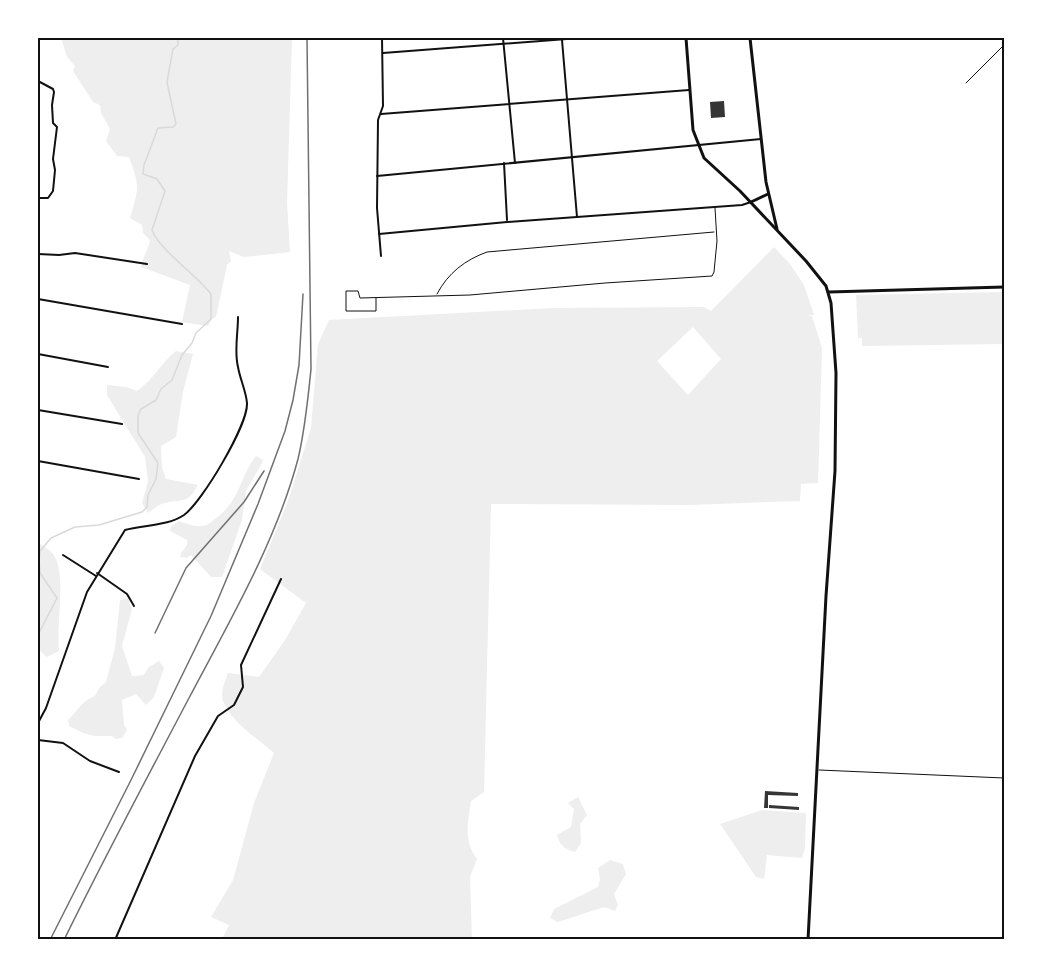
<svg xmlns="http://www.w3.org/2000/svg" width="1042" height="977" font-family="Roboto,sans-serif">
<rect width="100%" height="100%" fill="#fff"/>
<g fill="#eee" fill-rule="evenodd">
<path d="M61,38H292L287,203L290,252L244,257L229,251L231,261L227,265L216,317L212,319L208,326L182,322L190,285L141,267C143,256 148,251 150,240L143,233L142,225L130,218C139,187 140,187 129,157L117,156L106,141L110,129L101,113L100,105L93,102L73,71L75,66L67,57Z"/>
<path d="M774,247L790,264L804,285L814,315L805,316H812L822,348L818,483L801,484L800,501L689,505L491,504L484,792L471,801C468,822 463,840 477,859L470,877L472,939H222L229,925L211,917L233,880L254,803L274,753C257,738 231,722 223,701C220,693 225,681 228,673L259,677L285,640L306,603L260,569L288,501L311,428L318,344L329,320L553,308L704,307L711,311ZM693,327L721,359L688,395L657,361Z"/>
<path d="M1004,292V344L862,346V338H858L856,295Z"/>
<path d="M176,351L193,354L183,392L176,437L161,446L162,468L166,479L198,485C187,505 184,498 165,503C159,504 153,509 148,513L142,503L148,481L145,457L107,395V385L126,387L137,391C153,380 161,363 176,351Z"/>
<path d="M256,456L263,460L262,463L246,491L242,520L222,577H211L191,555L187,558L180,557L181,553L187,545V540L170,531L171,526L179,521C187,524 195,527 202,526C207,526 211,522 215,519C242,499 238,479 256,456Z"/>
<path d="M38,542C42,546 49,549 53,554C67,571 56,627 59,651L47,657L38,649Z"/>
<path d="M128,598L132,609L122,646L132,676L144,675L149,667L159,661L164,668L154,697L146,705L136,694L122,700L124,725L127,730L122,738L116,739L112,736H94L83,733L69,726L68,720C79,710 80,702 95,696L99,688L106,682L115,648L120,600Z"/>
<path d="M578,797L587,815L580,824L581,843L575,852C565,849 560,846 557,835L571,827L574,809L568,803Z"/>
<path d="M762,810L806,813L805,848L802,858L767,855L764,879L756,877L720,824Z"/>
<path d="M610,860L623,864L626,874L614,894L618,905L615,911L604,907L558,922L550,918L554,909L598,887L600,879L598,868Z"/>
</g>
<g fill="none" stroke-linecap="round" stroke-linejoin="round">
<path stroke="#d9d9d9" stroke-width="1.5" d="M38,635L57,598L40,573L39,561L40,551L51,538L75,527L99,525L142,512L147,507L148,495L156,479L158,463L138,433V416L141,409L156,400L161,389L172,380L182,355L192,343L196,333L211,319V294C196,274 160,251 152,230L165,191L157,179L143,174L144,165L158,128L173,127L176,124L167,82L173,49L178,45V38"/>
</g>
<g fill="#353535">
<path d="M724,101L725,117L711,118L710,102Z"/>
<path d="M765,791L798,793V796L768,795V808H764Z"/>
<path d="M769,805L799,807V810L769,808Z"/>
</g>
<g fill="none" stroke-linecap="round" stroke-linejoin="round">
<g stroke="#111" stroke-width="1">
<path d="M966,83L1004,45"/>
<path d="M437,294C448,273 465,260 487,252L714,232"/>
<path d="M376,298V311H346V291H358L360,298L470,295L605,283L712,276L714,272L717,241L715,208"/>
<path d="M819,770L1004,778"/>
</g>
<g stroke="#111" stroke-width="2">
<path d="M503,38L515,163"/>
<path d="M562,40L577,217"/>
<path d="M383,53L580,38"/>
<path d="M38,81L53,89L54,92L52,105L53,123L57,127L53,159L55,170L53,191L48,198H38"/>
<path d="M381,114L689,90"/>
<path d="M504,163L507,220"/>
<path d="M377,176L761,139"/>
<path d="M379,234L507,222L742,205L751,202"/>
<path d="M38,254L59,255L75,253L147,264"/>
<path d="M381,256L377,208L378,120L383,106L382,38"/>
<path d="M38,299L182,324"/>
<path d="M38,354L108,367"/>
<path d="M38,410L122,424"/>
<path d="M38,461L139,479"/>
<path d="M63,555L96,576"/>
<path d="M97,573L127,594L134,606"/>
<path d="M38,723L46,708L87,592L125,530C143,525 168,526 184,515C202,502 248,425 247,403C246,391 240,379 238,367C234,351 238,334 238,317"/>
<path d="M38,740L63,743L90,761L119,772"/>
<path d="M115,940L195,756L218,716L234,705L243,687L241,665L281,579"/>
</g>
<path stroke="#111" stroke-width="3" d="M829,292L1004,287"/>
<g stroke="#111" stroke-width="3">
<path d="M686,38L693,130L704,158L740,191L806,261L826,286L831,303L836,373L835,471L826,596L808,940"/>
<path d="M750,38L766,182L777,229"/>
<path d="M751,202L768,194"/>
</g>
<g stroke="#707070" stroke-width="1.5">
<path d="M155,633L186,568L244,502L264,471"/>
<path d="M50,940L131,780L211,616L258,504L285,431L293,400L299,365L303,294"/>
<path d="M64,940C104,858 147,778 189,698C229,622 276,542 298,459C305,430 308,399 311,369L307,38"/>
</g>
</g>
<rect width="1042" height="977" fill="none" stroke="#ffffff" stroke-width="78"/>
<rect x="39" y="39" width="964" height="899" fill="none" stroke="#111" stroke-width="2"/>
</svg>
